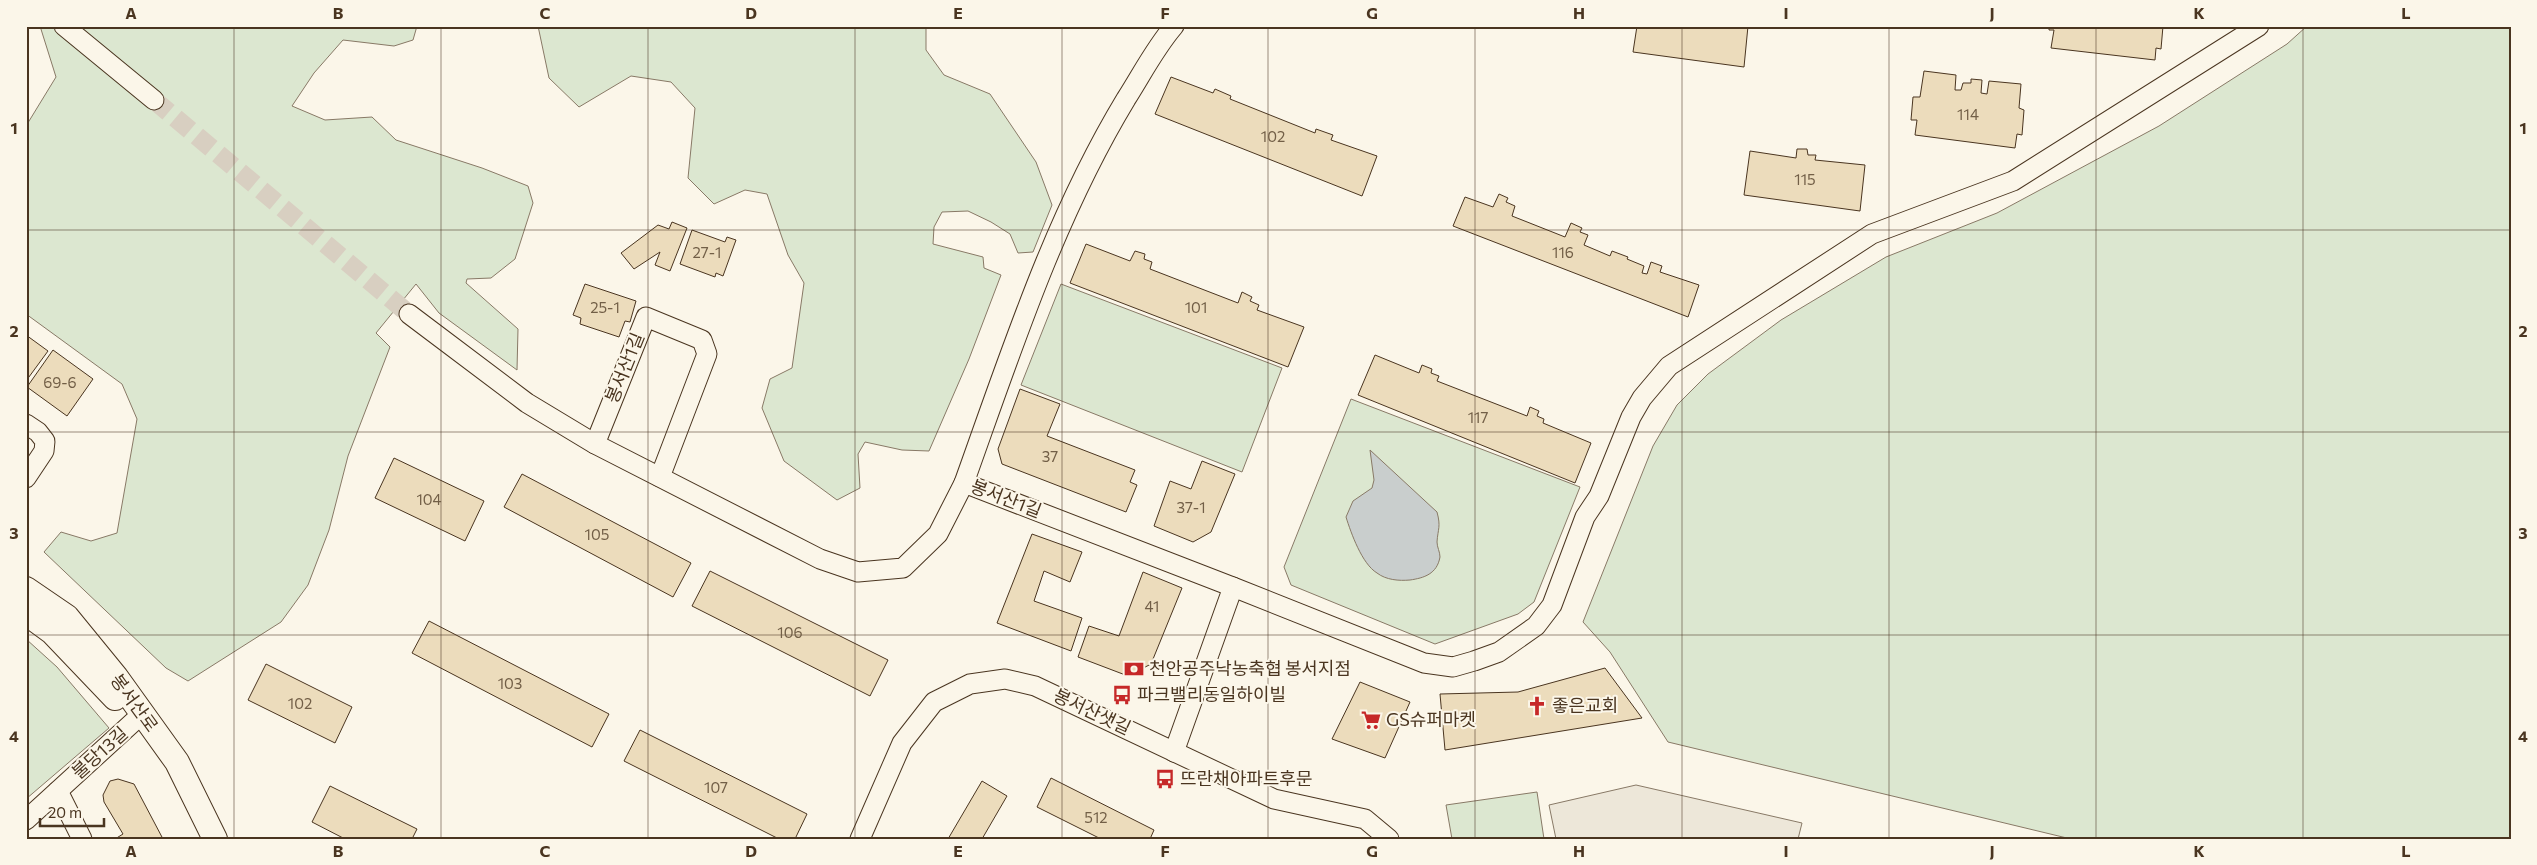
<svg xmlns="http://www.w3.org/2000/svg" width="2537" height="865" font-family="Commissioner,'Noto Sans KR',sans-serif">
<rect width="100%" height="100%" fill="#fbf6e9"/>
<g fill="#dce7d0" stroke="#887966">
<path d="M40,26H417L413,40L394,46L343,40L314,73L292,106L325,120L372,117L396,140L482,168L528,186L533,203L515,259L491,278L467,279L466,283L518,329L517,370L439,313L416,284L376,333L390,347L348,456L329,530L308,585L281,622L188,681L166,668L44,552L61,532L91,541L117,533L137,419L122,384L26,314V126L56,77Z"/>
<path d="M538,26H926V50L944,75L990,94L1036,162L1052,205L1033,252L1018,253L1010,234L991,222L968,211L942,212L934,227L933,244L983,257L984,268L1001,275L969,359L929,451L902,450L865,442L858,454L860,488L837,500L784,461L762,408L770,379L792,368L804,283L788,255L767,194L745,190L714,204L688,178L695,108L671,82L631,76L579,107L549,78Z"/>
<path d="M2307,26H2511V839H2071L1668,742L1610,652L1583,622L1653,446L1677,405L1708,374L1781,320L1886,257L1997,213L2159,126L2287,44Z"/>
<path d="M1061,284L1282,368L1242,472L1021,385Z"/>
<path d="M1351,399L1580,487L1534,602L1518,614L1435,644L1291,585L1284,567Z"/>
<path d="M26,639L57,667L109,728L26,799Z"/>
<path d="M1537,792L1544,839H1452L1446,805Z"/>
</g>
<path fill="#ede7d9" stroke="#887966" d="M1636,785L1802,823L1798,839H1556L1549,805Z"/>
<path fill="#c9cecd" stroke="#887966" d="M1370,450L1437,512C1441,527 1438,528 1437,542C1437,547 1440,552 1440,557C1437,574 1424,578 1410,580C1399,581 1386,580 1377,573C1362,564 1351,533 1346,517L1353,501L1372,488L1374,480Z"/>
<g fill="#ecdcbc" stroke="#4a3520">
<path d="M1637,26H1748L1744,67L1633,52Z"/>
<path d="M2049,26H2163L2161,49L2156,48L2155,60L2051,48L2054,30H2049Z"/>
<path d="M1924,71L1956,75L1955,90H1961L1963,83H1971V79L1982,80L1981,93L1987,94L1989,81L2021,84L2019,108L2024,110L2022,135L2017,134L2015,148L1915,135L1917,120H1911L1913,97H1920Z"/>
<path d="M1171,77L1213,93L1215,89L1231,96L1230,99L1315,133L1316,129L1333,135L1331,140L1377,156L1362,196L1155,114Z"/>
<path d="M1797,149H1807L1808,155H1816L1815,160L1865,165L1860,211L1744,195L1750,151L1796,158Z"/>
<path d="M1499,194L1508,198L1506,202L1515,206L1512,216L1565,237L1571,223L1582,228L1580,232L1588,235L1584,245L1610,256L1612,251L1628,257L1627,259L1644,266L1642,273L1647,274L1651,262L1662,266L1660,272L1699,285L1688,317L1453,226L1465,197L1493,207Z"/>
<path d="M672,222L687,228L670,271L655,265L660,252L634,269L621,253L658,225L669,229Z"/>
<path d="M692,230L725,242L727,237L736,240L723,276L716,273L715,277L680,264Z"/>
<path d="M1086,244L1130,261L1135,251L1145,254L1144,259L1152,262L1150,269L1238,303L1242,292L1252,297L1250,301L1259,305L1257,310L1304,327L1288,367L1070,283Z"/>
<path d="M585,284L636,301L630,322L625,321L619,337L580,324L581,318L573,315Z"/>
<path d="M26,335L48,351L26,381Z"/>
<path d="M53,350L93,379L67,416L27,387Z"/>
<path d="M1375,355L1419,373L1422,365L1432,369L1431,373L1439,376L1437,381L1527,416L1530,407L1539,411L1537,416L1544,419L1543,423L1591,443L1575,483L1358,395Z"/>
<path d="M1020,389L1060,404L1047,436L1135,470L1130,482L1137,485L1126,512L1002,464L998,449Z"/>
<path d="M394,458L484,501L465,541L375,498Z"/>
<path d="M1202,461L1235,474L1211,532L1193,542L1154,526L1170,481L1191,489Z"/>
<path d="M522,474L691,563L673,597L504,507Z"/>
<path d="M1032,534L1082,552L1070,582L1044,571L1034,601L1082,618L1071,651L997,623Z"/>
<path d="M710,571L888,660L870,696L692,606Z"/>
<path d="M1143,572L1182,588L1151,664L1128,676L1078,657L1089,626L1119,636Z"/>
<path d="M429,621L609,714L592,747L412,653Z"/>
<path d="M266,664L352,707L335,743L248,700Z"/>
<path d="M1605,668L1642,718L1445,750L1440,694L1518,692Z"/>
<path d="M1360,682L1410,702L1385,758L1332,739Z"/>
<path d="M640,730L807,814L795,839H779L624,761Z"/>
<path d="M1051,778L1154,830L1150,839H1101L1037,807Z"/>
<path d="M118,779L134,784L163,839H115L123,834L104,802L103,795L110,781Z"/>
<path d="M982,781L1007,796L982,839H948Z"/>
<path d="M330,786L417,829L412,839H345L312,822Z"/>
</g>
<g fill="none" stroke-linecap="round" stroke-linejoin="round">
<path stroke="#d8cfc1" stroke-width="19" stroke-dasharray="19 9" stroke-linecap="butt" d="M154,100L409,314"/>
<defs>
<g id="minor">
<path d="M64,26L154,100"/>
<path d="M409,314L527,403L595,444L820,559L858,572L903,568L938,534L964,483L1233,587L1174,752"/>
<path d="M26,424L38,432L45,441L44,451L26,478"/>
<path d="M595,444L646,317L702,340L707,354L660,477"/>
<path d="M964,483C1011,352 1054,218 1126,99C1142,74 1155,48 1174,26"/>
<path d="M1233,587L1424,663L1453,667L1474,661L1499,652L1536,626L1552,605L1585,517L1599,496L1631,417L1642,398L1669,366L1872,234L2013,181L2259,26"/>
<path d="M58,791L82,839"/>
<path d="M26,820L142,714"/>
<path d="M860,839L902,743L934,702L970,684L1005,679L1035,686L1274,799L1365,819L1389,839"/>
</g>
<g id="tertiary">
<path d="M26,589L67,617L116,677L177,762L215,839"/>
<path d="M26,613L52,632L115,698"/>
</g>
</defs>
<use href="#minor" stroke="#4a3520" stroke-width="21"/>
<use href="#tertiary" stroke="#4a3520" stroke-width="26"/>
<use href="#minor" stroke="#fbf6e9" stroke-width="19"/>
<use href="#tertiary" stroke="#fbf6e9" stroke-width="24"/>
</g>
<path fill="none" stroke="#4a3520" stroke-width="1" stroke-opacity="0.55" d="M234,26V839M441,26V839M648,26V839M855,26V839M1062,26V839M1268,26V839M1475,26V839M1682,26V839M1889,26V839M2096,26V839M2303,26V839M26,230H2511M26,432H2511M26,635H2511"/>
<defs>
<symbol id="bank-bare" viewBox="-9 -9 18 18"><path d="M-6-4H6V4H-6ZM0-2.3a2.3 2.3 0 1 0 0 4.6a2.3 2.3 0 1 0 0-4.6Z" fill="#c62828" stroke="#fbf6e9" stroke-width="2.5" paint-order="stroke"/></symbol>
<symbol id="bus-bare" viewBox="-9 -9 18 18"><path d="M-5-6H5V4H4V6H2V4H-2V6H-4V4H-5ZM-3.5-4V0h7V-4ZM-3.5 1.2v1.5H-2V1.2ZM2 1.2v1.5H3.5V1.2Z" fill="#c62828" stroke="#fbf6e9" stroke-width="2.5" paint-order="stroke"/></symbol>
<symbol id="church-bare" viewBox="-9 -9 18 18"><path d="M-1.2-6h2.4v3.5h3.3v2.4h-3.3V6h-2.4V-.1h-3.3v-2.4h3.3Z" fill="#c62828" stroke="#fbf6e9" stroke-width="2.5" paint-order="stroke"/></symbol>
<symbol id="supermarket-bare" viewBox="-9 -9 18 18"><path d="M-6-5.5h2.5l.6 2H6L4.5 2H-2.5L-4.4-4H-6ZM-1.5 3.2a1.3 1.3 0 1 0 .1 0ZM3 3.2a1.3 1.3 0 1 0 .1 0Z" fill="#c62828" stroke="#fbf6e9" stroke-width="2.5" paint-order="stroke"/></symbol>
</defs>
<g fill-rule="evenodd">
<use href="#bank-bare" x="1120" y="655" width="28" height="28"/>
<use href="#bus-bare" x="1108" y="681" width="28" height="28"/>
<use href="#church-bare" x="1523" y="692" width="28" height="28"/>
<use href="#supermarket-bare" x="1357" y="706" width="28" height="28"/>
<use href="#bus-bare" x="1151" y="765" width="28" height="28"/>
</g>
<g text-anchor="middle" stroke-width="4" stroke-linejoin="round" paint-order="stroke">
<g font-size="15" fill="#725f47">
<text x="1968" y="120">114</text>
<text x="1273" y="142">102</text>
<text x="1805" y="185">115</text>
<text x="707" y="258">27-1</text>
<text x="1563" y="258">116</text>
<text x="605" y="313">25-1</text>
<text x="1196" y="313">101</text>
<text x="60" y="388">69-6</text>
<text x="1478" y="423">117</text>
<text x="1050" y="462">37</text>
<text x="429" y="505">104</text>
<text x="1191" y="513">37-1</text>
<text x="597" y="540">105</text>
<text x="1152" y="612">41</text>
<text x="790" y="638">106</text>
<text x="510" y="689">103</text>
<text x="300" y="709">102</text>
<text x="716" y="793">107</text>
<text x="1096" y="823">512</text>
</g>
<g font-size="18" fill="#4a3520" stroke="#fbf6e9">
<text transform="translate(625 368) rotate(-68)" y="6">봉서산1길</text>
<text transform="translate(1006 499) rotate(21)" y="6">봉서산1길</text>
<text transform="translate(134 703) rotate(54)" y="6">봉서산로</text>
<text transform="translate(1092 712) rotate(25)" y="6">봉서산샛길</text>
<text transform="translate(100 753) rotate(-42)" y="6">불당13길</text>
</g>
<g font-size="18" fill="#4a3520" stroke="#fbf6e9" text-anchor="start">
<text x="1149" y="675">천안공주낙농축협 봉서지점</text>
<text x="1137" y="701">파크밸리동일하이빌</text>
<text x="1552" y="712">좋은교회</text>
<text x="1386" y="726">GS슈퍼마켓</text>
<text x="1180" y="785">뜨란채아파트후문</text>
</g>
</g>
<rect width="2537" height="865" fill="none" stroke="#fbf6e9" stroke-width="55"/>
<path d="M40 818v8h64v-8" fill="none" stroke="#4a3520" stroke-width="2.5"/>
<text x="48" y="818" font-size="15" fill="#4a3520" stroke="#fbf6e9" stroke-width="4" paint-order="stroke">20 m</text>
<rect x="28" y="28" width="2482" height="810" fill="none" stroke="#4a3520" stroke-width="2"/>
<g font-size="16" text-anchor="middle" font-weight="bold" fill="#4a3520">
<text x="131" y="19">A</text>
<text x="338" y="19">B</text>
<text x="545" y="19">C</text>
<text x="751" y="19">D</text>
<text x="958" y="19">E</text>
<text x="1165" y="19">F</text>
<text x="1372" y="19">G</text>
<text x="1579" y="19">H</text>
<text x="1786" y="19">I</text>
<text x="1992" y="19">J</text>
<text x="2199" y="19">K</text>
<text x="2406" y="19">L</text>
<text x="14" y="134">1</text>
<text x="2523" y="134">1</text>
<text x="14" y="337">2</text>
<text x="2523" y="337">2</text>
<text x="14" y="539">3</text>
<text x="2523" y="539">3</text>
<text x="14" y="742">4</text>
<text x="2523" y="742">4</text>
<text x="131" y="857">A</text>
<text x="338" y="857">B</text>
<text x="545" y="857">C</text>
<text x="751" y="857">D</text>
<text x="958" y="857">E</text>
<text x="1165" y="857">F</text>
<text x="1372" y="857">G</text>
<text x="1579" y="857">H</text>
<text x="1786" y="857">I</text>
<text x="1992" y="857">J</text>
<text x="2199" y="857">K</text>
<text x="2406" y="857">L</text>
</g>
</svg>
